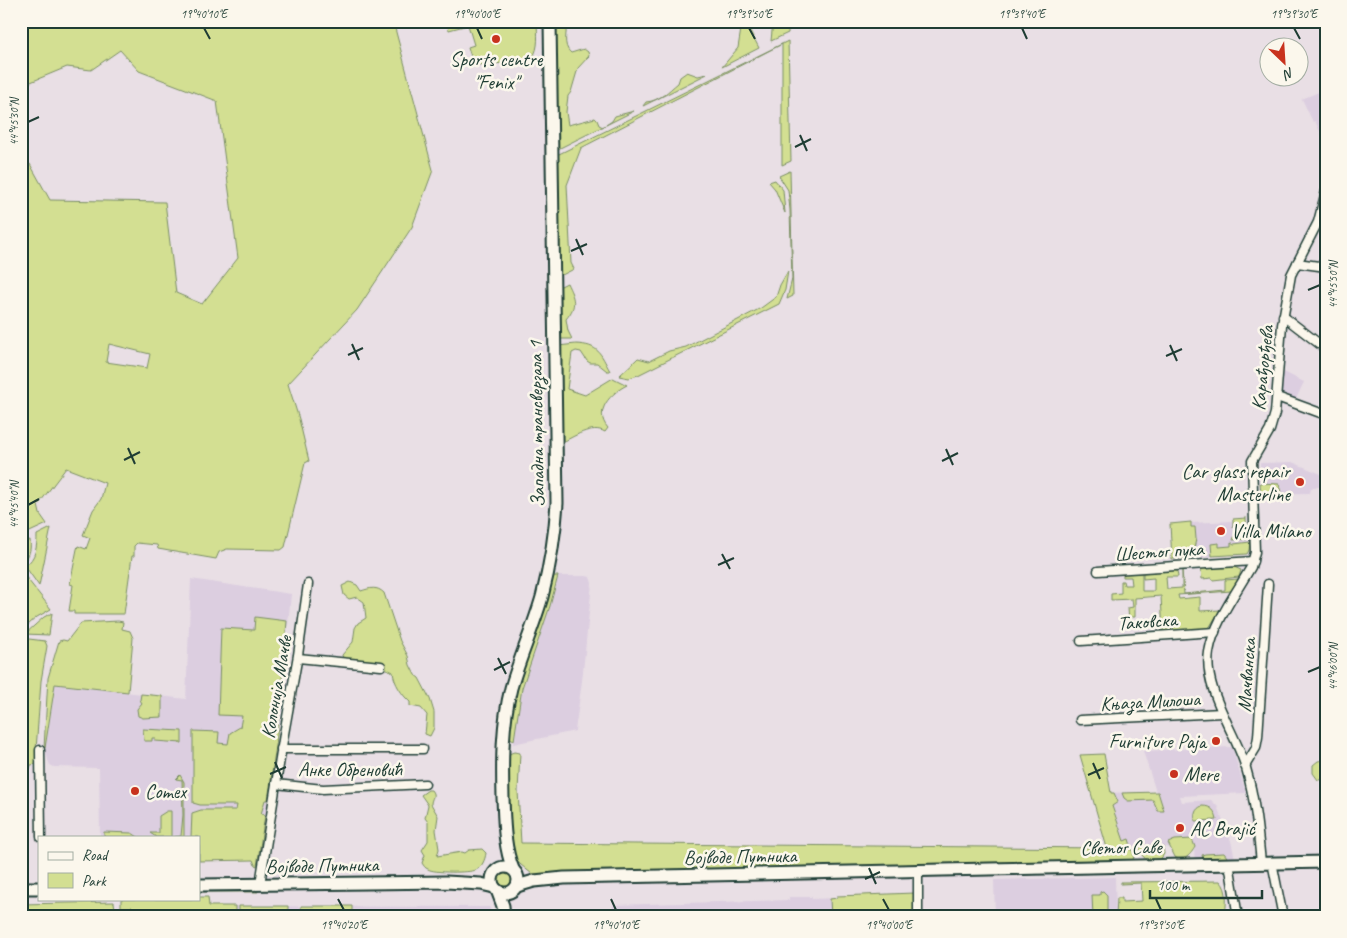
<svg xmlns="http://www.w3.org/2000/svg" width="1347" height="938" font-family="Caveat,sans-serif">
<rect width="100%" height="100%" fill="#e9dfe5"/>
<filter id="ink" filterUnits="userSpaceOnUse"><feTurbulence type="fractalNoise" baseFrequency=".02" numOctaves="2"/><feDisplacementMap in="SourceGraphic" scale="10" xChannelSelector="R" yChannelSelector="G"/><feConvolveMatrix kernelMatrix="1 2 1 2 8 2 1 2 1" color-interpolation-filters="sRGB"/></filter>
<g filter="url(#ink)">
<g fill="#dccee0">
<path d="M1326,89V144L1315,121L1313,122L1302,99Z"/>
<path d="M1280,370L1304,382L1295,401L1281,395L1278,389Z"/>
<path d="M1292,462L1326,476V486L1311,488L1310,493L1261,494L1260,463Z"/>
<path d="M1246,518L1247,539H1250V546L1247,554L1172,559L1170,524L1232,521L1233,519Z"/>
<path d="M558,576H586L590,577L592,583L582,681L575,731L513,744L522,688L550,606Z"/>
<path d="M191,579L291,594L276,746L257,866L255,865L253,860L199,861V837H100L99,768L54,767L50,765L48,760L45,748L55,684L186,699Z"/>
<path d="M1232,747L1246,793L1180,796L1182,802L1211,800L1219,808L1218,809L1231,841L1236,863L1195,864L1194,847L1107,848L1091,793L1156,792L1143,751Z"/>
<path d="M1115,877L1116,917H995L994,880Z"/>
<path d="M914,893L915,917H613V905L787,900H789V897H812V899L837,898V896Z"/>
<path d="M208,903L209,906L489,907L495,917H21V909Z"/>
</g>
<g fill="#d3df92" stroke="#798e63" fill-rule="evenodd">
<path d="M21,21H393L433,170L412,227L357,310L288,384L299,419L309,461L305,463L285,547L281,550L227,549L219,552L216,559L158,549L157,545L137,543L134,546V556H132L124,614H74V611H69L73,585L70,584L77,549L78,546L86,549L90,538L83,535L93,510L101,499L105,483L66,468L38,505L40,514L47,524L21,536V165L30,164L50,200L165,202L176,293L202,304L238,258L217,101L139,71L120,50L91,70L67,67L21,86ZM109,344L150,354L147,368L106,362Z"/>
<path d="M446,21H537C537,33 540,48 532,58L535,61L531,63L517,65V62L478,65L472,60L468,47L474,45L468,25L449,30Z"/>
<path d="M555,21H567C567,32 562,46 571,53L584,49L588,52L589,56L578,68L571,92L568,96L566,112L568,125L595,118L597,120L599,125L603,127L612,121L615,116L634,111L556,150Z"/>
<path d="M773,21H788V33L771,41Z"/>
<path d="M746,23L759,48L722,67L738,48L741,29Z"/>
<path d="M788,41L791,161L782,165V44L581,148L567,185L571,263L574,269L558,277L557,155Z"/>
<path d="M687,72L698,76L707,74L643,106L646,102C660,101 668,91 678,83L680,77Z"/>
<path d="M790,171L793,296L787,299L792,279L790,210L788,190L779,176Z"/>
<path d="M775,180L783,190L785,213L775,189L769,182Z"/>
<path d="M788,271L785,290L779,304L638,375L629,378L619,376L638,358L649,361L669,351L686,347L761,308L776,297L780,285Z"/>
<path d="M567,283C574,298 578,305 566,319L568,331L572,339H560L559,287Z"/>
<path d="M576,344C599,345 600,353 610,371H607L597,363H590L587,361L581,352L576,351L572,353L567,389L585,395L613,378L627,385C611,393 593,411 608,428L605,432C592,424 573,437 561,443L558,346Z"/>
<path d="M1260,483L1279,484L1281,493L1261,494Z"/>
<path d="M1246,518L1247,539L1233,540L1235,535L1246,534L1245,526L1233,527V519Z"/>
<path d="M1191,522V527H1195L1196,539L1192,558L1172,559L1170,524Z"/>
<path d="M51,528L39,586L25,566C36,558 37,547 37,535Z"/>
<path d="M30,540C31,548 30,553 26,560H22L21,547L26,541Z"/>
<path d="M1231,542L1234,544L1250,542L1249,550L1247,554L1212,556L1211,544L1219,543V547L1231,546Z"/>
<path d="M1234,567L1241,570L1239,577L1213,580L1212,578L1202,579L1201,569Z"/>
<path d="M1177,570L1178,577H1166L1167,589L1182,588V570L1184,594L1225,590V580L1239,579L1231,591L1178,595L1179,599L1200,597V611L1220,610L1209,628L1163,632L1161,596L1135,598V617H1131V623H1129L1128,608L1133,607L1132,599L1111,600V594L1121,593V581H1123L1124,585H1132L1131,577H1123V574L1142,573V591H1154V578L1143,579V573Z"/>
<path d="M21,571L51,609L37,617L21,631Z"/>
<path d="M553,576H558L550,606L522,688L514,740L508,737L513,694Z"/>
<path d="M350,582L357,585L361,591C370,588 377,586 384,593L400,641L408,656L410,665L415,675L419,678L430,699L434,712V728L430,736L425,734L427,715L421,708L410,706V702C402,695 394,683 393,672L381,666L368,669L343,659L342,655L353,642L355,628L358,623L366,618L364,602L357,597L349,599L344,595L342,586Z"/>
<path d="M52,613L49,635L25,634L44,617Z"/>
<path d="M255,617L287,621L276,746L268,800H265L261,814L265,815L257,866L255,865L253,860L199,861V837H191L192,813L201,810H236L237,805H200L193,803V731L219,732L218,743L228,744L230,733L240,727L242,716L218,715L221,628L254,630Z"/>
<path d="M118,621L123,622L122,629L130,631L133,638L128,692L55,684L45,748H44L48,678L59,641L63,640L67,641L81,623Z"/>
<path d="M21,638L45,641L47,646L41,681L36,750L41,763L31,765L30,769L23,770L21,767Z"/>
<path d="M141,694L162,696V717L143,718L138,716L137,709L142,703L140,700Z"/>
<path d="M143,729L182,731V743L155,741V738H152V741H144Z"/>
<path d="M514,752L520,753L518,791L521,843L1107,848L1080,755L1104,754L1111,793H1114L1118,802L1112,806L1124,841L1129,839L1134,856L1132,864L543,875L532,874L515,860L514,852L510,847L506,755Z"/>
<path d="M1326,760V779L1318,780L1313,773V765L1318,761Z"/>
<path d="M180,775L184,782V837H175L181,836L183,815L182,780L176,779Z"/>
<path d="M428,790H431C436,796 431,798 431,804L438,816L436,830L439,849L437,856L462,852L465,853L469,850L482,849L486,853C485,860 482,867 476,870C469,873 433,873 428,869C425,868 424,866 422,863L425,855L422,850L428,841V822L425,818L428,805L421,795Z"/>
<path d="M1158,792L1164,811H1158L1153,800L1128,801L1124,798L1122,793Z"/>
<path d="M1202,806C1212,806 1215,811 1217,820L1195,821C1194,814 1195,809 1202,806Z"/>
<path d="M167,811H171V837H156L150,833H159V816Z"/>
<path d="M104,832L132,833L138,837H104Z"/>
<path d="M1192,839L1195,847C1191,854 1184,863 1175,857L1168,843L1175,840Z"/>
<path d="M1138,847H1163L1164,854L1160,860C1147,863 1143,859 1138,847Z"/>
<path d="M1224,853L1227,857L1225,859H1203L1202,855L1205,854Z"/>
<circle cx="506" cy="880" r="8"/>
<path d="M1220,881C1229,890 1226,905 1225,917H1116L1117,898H1122V902L1142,901L1141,883L1121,884V882Z"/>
<path d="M258,887V892H199V888Z"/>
<path d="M1103,891L1107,895V912H1101V917H1093L1092,895H1100V892Z"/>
<path d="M914,893L915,917H831L830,899L837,898V896Z"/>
<path d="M199,897H208L209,906H235V917H122V913H132V907H121V899H199Z"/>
<path d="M114,902L115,910L106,917H21V904Z"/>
<path d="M239,906H288V915H293V917H239Z"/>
<path d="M301,906H352V913H361V917H301Z"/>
</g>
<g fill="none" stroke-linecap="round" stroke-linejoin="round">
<defs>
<g id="street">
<path d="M1297,263L1326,267"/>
<path d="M1283,316L1326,349"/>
<path d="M1277,397L1326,415"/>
<path d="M1098,571L1253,561"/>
<path d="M1081,641L1215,632"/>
<path d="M298,658L381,666"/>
<path d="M1080,720L1222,713"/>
<path d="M281,749H423"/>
<path d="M40,750L41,837"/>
<path d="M1245,766L1256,748L1258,737L1268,584"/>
<path d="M276,784L323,789L425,784"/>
<path d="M1272,862L1283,917"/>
<path d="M1229,863L1238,917"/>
<path d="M1261,863C1258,831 1255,799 1246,768C1236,733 1203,690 1209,652C1214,622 1236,593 1251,567L1255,552L1252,461L1270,430L1275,413L1282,325L1291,275L1318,222L1326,191"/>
<path d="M918,870V917"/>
<path d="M260,884L284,734L298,655L308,584"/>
</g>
<g id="secondary">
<circle cx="505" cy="880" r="13"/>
<path d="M513,869C504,847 504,821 503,798C502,761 502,724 511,688C520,657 533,628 542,597C550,566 555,535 557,503L550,21"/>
<path d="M199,885L446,882L481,884L494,887"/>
<path d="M517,886L534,881L564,878L1326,862"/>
<path d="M21,888H39"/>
<path d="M497,890L503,906L504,917"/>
</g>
</defs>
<use href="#street" stroke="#1f3d34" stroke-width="11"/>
<use href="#secondary" stroke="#1f3d34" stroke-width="15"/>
<use href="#street" stroke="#fbf7ec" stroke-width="8"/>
<use href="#secondary" stroke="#fbf7ec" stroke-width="11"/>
</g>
</g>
<path fill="none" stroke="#1f3d34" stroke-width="2" d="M204,28L210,39M477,28L482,39M749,28L755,39M1022,28L1027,39M1294,28L1300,39M28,122L39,117M800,135L807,151M795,147L811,139M576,239L583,255M571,251L587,244M1308,290L1320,285M352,344L359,360M1170,345L1177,361M348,355L363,348M1166,356L1182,349M128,448L135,464M946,449L953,465M124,460L140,452M942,461L958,453M28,505L39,499M722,554L730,569M718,565L734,558M498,658L506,674M494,670L510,662M1308,672L1320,667M275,762L282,778M1093,763L1100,779M270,774L286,767M1088,775L1104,768M869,868L876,884M865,879L880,872M338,899L344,910M611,899L616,910M883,899L889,910M1156,899L1161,910"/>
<g fill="#c8321e" stroke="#fbf7ec" stroke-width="2">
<circle cx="496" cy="39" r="5"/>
<circle cx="1300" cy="482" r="5"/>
<circle cx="1221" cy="531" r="5"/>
<circle cx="1216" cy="741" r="5"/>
<circle cx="1174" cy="774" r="5"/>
<circle cx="135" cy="791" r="5"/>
<circle cx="1180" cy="828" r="5"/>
</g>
<g text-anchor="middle" stroke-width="5" stroke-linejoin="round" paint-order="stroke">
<g font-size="20" fill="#1f3d34" stroke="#fbf7ec" text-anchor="start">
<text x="496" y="66" text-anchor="middle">Sports centre<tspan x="496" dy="23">"Fenix"</tspan></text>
<text x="1290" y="478" text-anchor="end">Car glass repair<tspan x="1290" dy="23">Masterline</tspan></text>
<text x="1231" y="538">Villa Milano</text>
<text x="1206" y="748" text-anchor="end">Furniture Paja</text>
<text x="1184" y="781">Mere</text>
<text x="145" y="798">Comex</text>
<text x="1190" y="835">AC Brajić</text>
</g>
<g font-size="20" fill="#1f3d34" stroke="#fbf7ec">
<text transform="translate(1262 368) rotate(-84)" y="7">Карађорђева</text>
<text transform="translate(536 424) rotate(-91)" y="7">Западна трансверзала 1</text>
<text transform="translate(1159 551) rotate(-4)" y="7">Шестог пука</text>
<text transform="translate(1147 621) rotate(-4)" y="7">Таковска</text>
<text transform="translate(1246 675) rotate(-86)" y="7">Мачванска</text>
<text transform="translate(276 687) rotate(-80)" y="7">Колонија Мачве</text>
<text transform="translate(1150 701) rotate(-3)" y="7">Књаза Милоша</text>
<text x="350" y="776">Анке Обреновић</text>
<text transform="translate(1121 847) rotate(-1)" y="7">Светог Саве</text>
<text transform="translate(740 856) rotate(-1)" y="7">Војводе Путника</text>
<text transform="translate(322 865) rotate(-1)" y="7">Војводе Путника</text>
</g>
</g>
<rect width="1347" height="938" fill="none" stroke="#fbf7ec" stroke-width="55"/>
<rect x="38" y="836" width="162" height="65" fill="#fbf7ec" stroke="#a3ada2"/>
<rect x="48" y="852" width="25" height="8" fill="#fbf7ec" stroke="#a3ada2"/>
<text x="82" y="860" font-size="15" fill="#1f3d34">Road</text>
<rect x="48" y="873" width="25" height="15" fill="#d3df92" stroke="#a3ada2"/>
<text x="82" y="886" font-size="15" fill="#1f3d34">Park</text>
<g transform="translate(1284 62) rotate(155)"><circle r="24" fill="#fbf7ec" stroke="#a3ada2"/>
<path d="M0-4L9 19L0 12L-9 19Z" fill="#c8321e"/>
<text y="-8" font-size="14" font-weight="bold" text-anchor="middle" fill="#1f3d34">N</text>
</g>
<path d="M1150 890v8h112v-8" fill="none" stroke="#1f3d34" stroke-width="2.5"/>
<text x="1157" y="890" font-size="15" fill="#1f3d34" stroke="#fbf7ec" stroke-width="4" paint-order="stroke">100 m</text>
<rect x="28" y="28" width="1292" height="882" fill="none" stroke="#1f3d34" stroke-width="2"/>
<g font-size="12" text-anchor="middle" fill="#1f3d34">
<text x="204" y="18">19°40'10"E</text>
<text x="477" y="18">19°40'00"E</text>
<text x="749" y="18">19°39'50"E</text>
<text x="1022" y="18">19°39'40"E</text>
<text x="1294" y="18">19°39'30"E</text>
<text transform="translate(14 122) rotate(-90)" y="4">44°45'30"N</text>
<text transform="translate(1333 285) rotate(-90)" y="4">44°45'50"N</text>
<text transform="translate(14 505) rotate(-90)" y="4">44°45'40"N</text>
<text transform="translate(1333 667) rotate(-90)" y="4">44°46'00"N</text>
<text x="344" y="929">19°40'20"E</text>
<text x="616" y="929">19°40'10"E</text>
<text x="889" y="929">19°40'00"E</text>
<text x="1161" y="929">19°39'50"E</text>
</g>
</svg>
